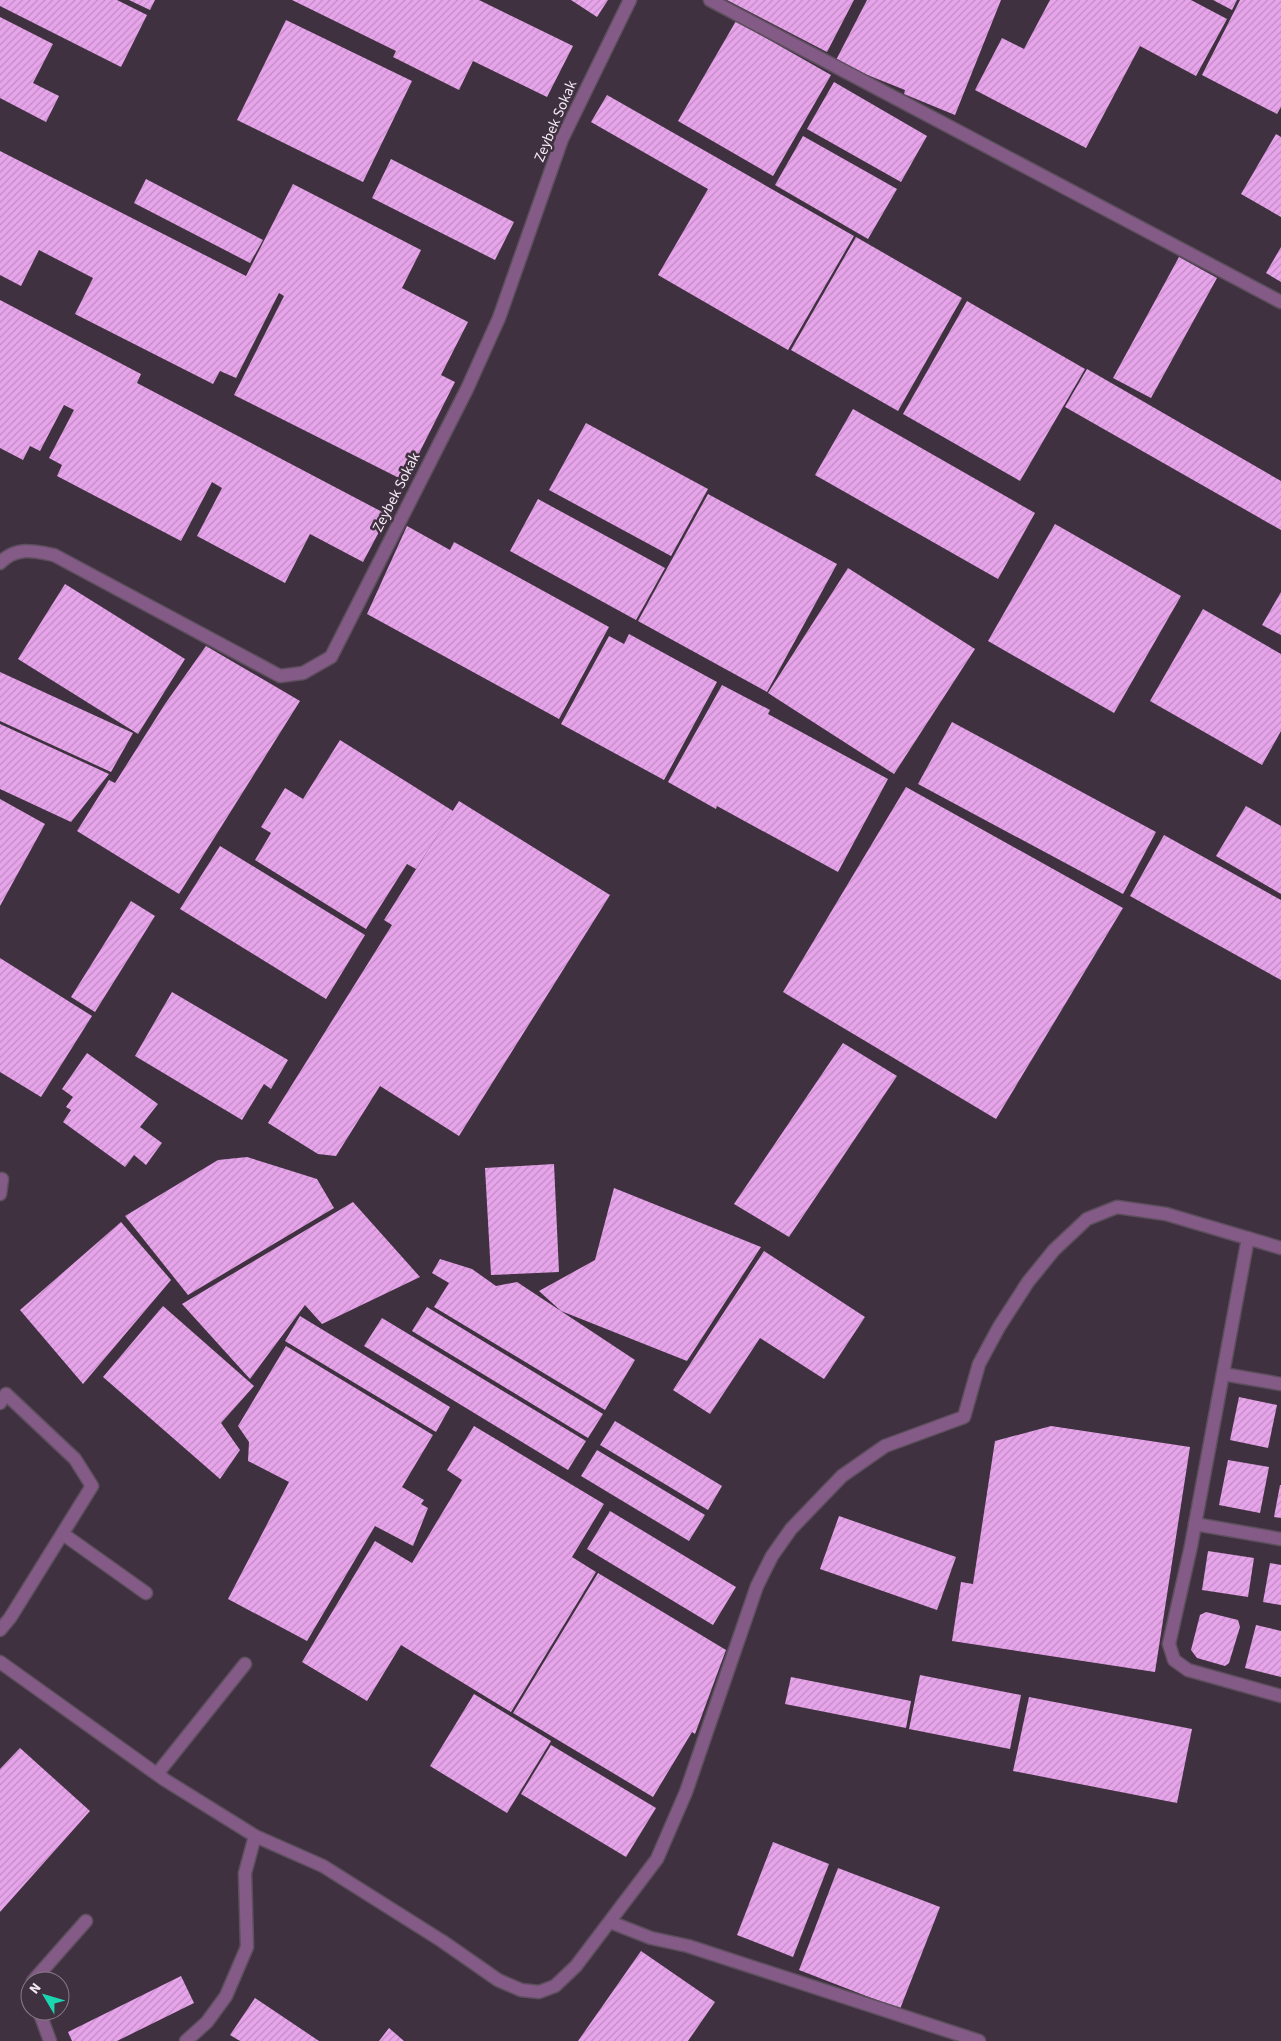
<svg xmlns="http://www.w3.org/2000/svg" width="1281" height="2041" font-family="'Source Sans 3',sans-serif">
<defs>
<pattern id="building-hatch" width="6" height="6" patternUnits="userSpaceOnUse" patternTransform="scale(1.25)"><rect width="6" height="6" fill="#e7a4eb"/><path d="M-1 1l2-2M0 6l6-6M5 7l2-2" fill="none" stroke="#c08cc2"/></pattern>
</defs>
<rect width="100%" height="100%" fill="#403141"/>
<g fill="url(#building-hatch)">
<path d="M0,0H117L147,15L121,67L0,6Z"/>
<path d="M129,0H155L150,10Z"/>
<path d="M292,0H479L573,46L547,97L473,61L459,90L393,57L396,51Z"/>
<path d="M571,0H608L597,17Z"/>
<path d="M727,0H854L827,52Z"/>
<path d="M867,0H1001L955,115L904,94L905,90L835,62Z"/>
<path d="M1050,0H1191L1227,19L1196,76L1140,46L1086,148L975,90L1002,38L1024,49Z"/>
<path d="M1213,0H1237L1232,10Z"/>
<path d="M1240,0H1281V107L1277,114L1202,75Z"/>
<path d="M0,17L53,44L33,83L59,96L46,122L0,98Z"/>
<path d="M286,20L412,81L363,182L237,120Z"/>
<path d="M736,21L831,75L773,176L678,121Z"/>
<path d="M834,82L927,136L901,182L807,129Z"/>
<path d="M607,95L854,236L788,350L658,275L708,189L591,122Z"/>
<path d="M1276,134L1281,137V217L1241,194Z"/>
<path d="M803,136L897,189L868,239L775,185Z"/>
<path d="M0,151L246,276L293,184L421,250L402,288L468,322L441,375L455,382L405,481L234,395L284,296L279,293L236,378L220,371L213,384L75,314L93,278L39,250L21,286L0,275Z"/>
<path d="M391,159L514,222L495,260L372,198Z"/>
<path d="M146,179L263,240L250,263L134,203Z"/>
<path d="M856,237L962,298L898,411L791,350Z"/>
<path d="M1281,247V282L1266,273Z"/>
<path d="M1179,257L1217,278L1151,398L1113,378Z"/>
<path d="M0,300L141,374L137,383L388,515L363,562L310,534L285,583L197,536L222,488L212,482L181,541L57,476L62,465L49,458L74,410L64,405L40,451L30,446L23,460L0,448Z"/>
<path d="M967,301L1085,369L1020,481L903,414Z"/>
<path d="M1087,369L1281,481V530L1065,407Z"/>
<path d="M853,409L1035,513L998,579L815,475Z"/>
<path d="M586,423L708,489L671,556L549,490Z"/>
<path d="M708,494L837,564L767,692L638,621Z"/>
<path d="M538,499L665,568L636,620L510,551Z"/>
<path d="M1055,524L1181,596L1114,713L988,641Z"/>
<path d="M407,526L450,550L454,542L609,627L559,719L367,614Z"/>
<path d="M848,568L975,649L894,774L768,693Z"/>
<path d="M65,584L185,659L138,734L18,659Z"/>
<path d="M1281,592V635L1262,625Z"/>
<path d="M1203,609L1281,654V731L1262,765L1150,701Z"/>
<path d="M629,634L717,682L664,780L561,724L609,636L624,644Z"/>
<path d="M206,646L300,701L179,894L77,831L109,780L115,783L165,704Z"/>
<path d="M0,672L133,733L111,772L0,721Z"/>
<path d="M722,685L770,710L768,714L888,779L838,872L717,806L716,809L668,782Z"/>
<path d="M952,722L1156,832L1123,894L918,784Z"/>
<path d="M0,724L109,774L71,822L0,789Z"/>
<path d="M340,740L453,811L416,869L407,864L366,929L255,860L271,833L261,827L285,788L303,799Z"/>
<path d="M906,787L1123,908L996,1119L783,992Z"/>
<path d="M0,799L45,824L0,906Z"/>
<path d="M459,801L610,895L459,1136L380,1086L336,1156L318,1154L268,1123L392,925L384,920Z"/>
<path d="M1246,806L1281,826V894L1216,856Z"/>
<path d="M1164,835L1281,900V980L1130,896Z"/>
<path d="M220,846L365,935L326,999L180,909Z"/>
<path d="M131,901L155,916L95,1012L71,997Z"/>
<path d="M0,958L92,1016L41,1097L0,1072Z"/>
<path d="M172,992L288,1060L271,1089L264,1084L242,1120L135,1056Z"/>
<path d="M843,1043L897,1076L789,1237L734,1204Z"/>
<path d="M87,1053L158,1104L140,1127L162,1143L146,1165L134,1155L125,1167L63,1122L71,1110L66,1107L73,1097L62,1089Z"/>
<path d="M247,1157L317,1179L334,1208L188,1295L125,1216L218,1160Z"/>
<path d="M554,1164L559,1272L491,1275L485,1168Z"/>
<path d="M614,1188L761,1247L687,1361L561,1311L539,1291L595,1260Z"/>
<path d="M353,1202L420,1277L322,1324L305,1305L250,1379L182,1304Z"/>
<path d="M121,1222L171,1280L83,1384L20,1310Z"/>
<path d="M764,1251L865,1317L824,1379L760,1338L710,1414L673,1390Z"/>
<path d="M440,1259L472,1269L496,1286L517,1282L635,1360L605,1410L434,1307L449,1283L432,1273Z"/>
<path d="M163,1306L254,1386L221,1423L240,1450L220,1479L103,1377Z"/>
<path d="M427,1307L603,1414L588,1438L412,1331Z"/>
<path d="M300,1316L450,1407L436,1432L285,1341Z"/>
<path d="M382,1318L586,1441L568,1470L364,1346Z"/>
<path d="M286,1346L433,1435L402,1487L424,1500L421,1504L428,1508L413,1546L375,1526L307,1641L228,1599L289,1482L248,1461L249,1442L238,1426Z"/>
<path d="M1239,1397L1277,1405L1268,1448L1230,1440Z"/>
<path d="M615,1421L722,1486L708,1510L600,1445Z"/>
<path d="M474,1426L604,1504L572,1557L596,1572L511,1712L401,1645L367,1701L302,1662L375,1541L412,1563L462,1480L447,1470Z"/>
<path d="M1051,1426L1190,1447L1155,1672L952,1641L961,1582L973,1584L995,1441Z"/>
<path d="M597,1450L705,1515L689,1541L581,1476Z"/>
<path d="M1228,1460L1269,1467L1260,1513L1219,1505Z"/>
<path d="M1280,1485H1281V1518L1274,1517Z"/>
<path d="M610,1511L736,1587L713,1625L587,1549Z"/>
<path d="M839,1516L956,1557L937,1610L820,1569Z"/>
<path d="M1208,1551L1254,1558L1248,1597L1202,1590Z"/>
<path d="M1270,1563L1281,1565V1605L1263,1602Z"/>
<path d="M598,1573L726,1650L695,1734L692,1732L653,1797L513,1713Z"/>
<path d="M1206,1612L1238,1620L1240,1627L1229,1663L1225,1666L1197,1658L1191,1650L1200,1615Z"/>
<path d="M1256,1625L1281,1631V1677L1245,1668Z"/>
<path d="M920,1675L1021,1695L1010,1749L909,1729Z"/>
<path d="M791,1677L911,1701L906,1728L785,1704Z"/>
<path d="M474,1694L551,1741L507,1813L430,1766Z"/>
<path d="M1029,1697L1192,1729L1177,1803L1013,1771Z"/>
<path d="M551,1745L656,1808L626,1857L521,1794Z"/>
<path d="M20,1748L90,1811L0,1912V1769Z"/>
<path d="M773,1842L829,1864L793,1957L737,1935Z"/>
<path d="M838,1868L940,1907L900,2009L799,1970Z"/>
<path d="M641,1951L715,2002L688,2041H578Z"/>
<path d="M181,1976L194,2003L117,2041H72L68,2032Z"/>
<path d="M255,1998L319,2041H240L230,2035Z"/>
<path d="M389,2028L404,2041H379Z"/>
</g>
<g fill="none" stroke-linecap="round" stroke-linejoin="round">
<defs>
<g id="minor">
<path d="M710,0L1281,302"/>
<path d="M0,563C16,546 34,551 54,555L280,676L303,673L331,657L467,389L499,318L562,139L630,0"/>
<path d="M0,1194L2,1179"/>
<path d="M1248,1238L1191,1546L1169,1644L1174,1660L1188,1670L1281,1696"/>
<path d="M1223,1374L1281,1384"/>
<path d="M0,1403L6,1394L75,1459L92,1486L10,1618L0,1630"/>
<path d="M1195,1524L1281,1539"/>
<path d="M63,1534L146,1593"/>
<path d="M0,1662L165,1780L255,1836L323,1866L442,1941L498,1980L521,1990L539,1992L555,1986L576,1966L657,1859L686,1792L757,1586L772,1556L791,1529L842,1476L885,1446L964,1417L979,1364L999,1327L1028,1282L1054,1250L1087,1219L1117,1207L1166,1214L1281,1248"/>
<path d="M157,1774L245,1664"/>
<path d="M610,1922L651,1938L688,1946L979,2041"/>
<path d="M33,1981L86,1921"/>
<path d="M39,2011L50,2041"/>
<path d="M186,2041L207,2022L226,1996L247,1947L245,1873L255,1836"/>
</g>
</defs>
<use href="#minor" stroke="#5d4f5e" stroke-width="15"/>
<use href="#minor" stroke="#845b86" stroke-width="12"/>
</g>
<g text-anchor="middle" stroke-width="5" stroke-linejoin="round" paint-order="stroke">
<g font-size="15" fill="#f3eaf4" stroke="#403141">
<text transform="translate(555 121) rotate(-67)" y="5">Zeybek Sokak</text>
<text transform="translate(396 492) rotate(-63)" y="5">Zeybek Sokak</text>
</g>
</g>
<g transform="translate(45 1996) rotate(308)"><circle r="24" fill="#403141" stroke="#887b89"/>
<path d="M0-4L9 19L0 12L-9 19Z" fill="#1cd5b1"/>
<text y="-8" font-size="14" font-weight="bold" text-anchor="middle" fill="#f3eaf4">N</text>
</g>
</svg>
